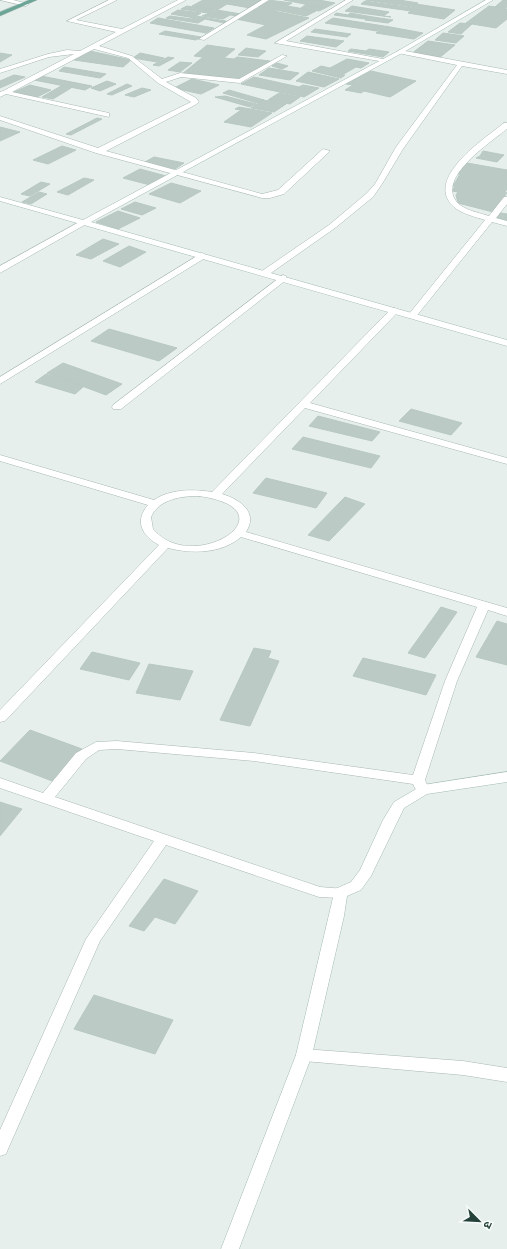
<svg xmlns="http://www.w3.org/2000/svg" width="507" height="1249" font-family="'Asap Condensed','Noto Sans Devanagari',sans-serif">
<rect width="100%" height="100%" fill="#e6efeb"/>
<g fill="#bbcac4" stroke="#b8c9c2">
<path d="M203,0H263L250,8L227,4L217,10L192,6Z"/>
<path d="M268,0L292,3L287,6L316,11L306,16L276,10L274,11L309,18L266,39L247,35L266,25L236,19L260,7L257,6Z"/>
<path d="M284,0H319L335,3L325,8Z"/>
<path d="M366,0H399L418,3L412,7Z"/>
<path d="M503,0H507V7L505,8L495,7Z"/>
<path d="M365,1L412,8L416,4L455,10L444,19L408,13L411,11L361,4Z"/>
<path d="M305,5L325,8L319,11L301,8Z"/>
<path d="M187,6L214,10L208,13L181,9Z"/>
<path d="M352,6L389,12L383,16L391,17L345,11Z"/>
<path d="M489,6L507,9V19L496,28L466,23Z"/>
<path d="M178,10L201,13L196,16L226,21L224,23L205,19L198,23L166,18L170,16L192,19L195,18L171,14Z"/>
<path d="M217,10L241,14L238,16L230,15L223,19L202,16Z"/>
<path d="M336,13L367,18L365,19L334,15Z"/>
<path d="M350,13L373,17L393,20L388,23L365,20L368,18L348,15Z"/>
<path d="M158,18L214,28L206,33L150,23Z"/>
<path d="M333,18L384,26L377,31L325,23Z"/>
<path d="M460,23L472,24L461,34L448,32Z"/>
<path d="M385,26L423,33L414,39L376,33Z"/>
<path d="M315,29L351,34L347,37L311,32Z"/>
<path d="M165,31L201,37L196,40L159,34Z"/>
<path d="M443,33L464,36L456,43L435,40Z"/>
<path d="M307,36L344,41L336,47L300,41Z"/>
<path d="M428,41L455,45L439,58L411,54Z"/>
<path d="M207,45L235,49L224,58L234,59L237,57L270,61L248,76L238,80L182,74L203,57L194,56Z"/>
<path d="M246,48L266,51L258,57L238,55Z"/>
<path d="M351,49L366,51L369,49L389,52L383,57L348,51Z"/>
<path d="M90,51L131,60L123,67L74,60Z"/>
<path d="M0,53L12,55L0,62Z"/>
<path d="M140,53L164,58L157,62L133,58Z"/>
<path d="M168,57L174,58L159,66L153,65Z"/>
<path d="M347,59L369,63L361,68L356,67L342,75H345L341,78L312,71L321,66L330,68Z"/>
<path d="M180,62L192,63L180,72L168,70Z"/>
<path d="M277,63L288,66L282,69L272,66Z"/>
<path d="M64,67L106,74L100,78L59,71Z"/>
<path d="M269,68L299,73L290,80L259,75Z"/>
<path d="M371,71L416,81L390,97L364,91L361,93L345,90L353,85L346,84Z"/>
<path d="M308,72L339,79L324,87L296,81Z"/>
<path d="M14,75L25,77L0,88V81Z"/>
<path d="M41,76L92,86L85,90L34,80Z"/>
<path d="M254,77L299,87L303,85L319,88L304,97L241,84Z"/>
<path d="M192,79L219,85L201,94L174,88Z"/>
<path d="M107,81L116,84L100,91L91,88Z"/>
<path d="M127,84L132,86L112,95L107,94Z"/>
<path d="M30,85L51,90L37,97L14,92Z"/>
<path d="M61,86L71,88L53,99L42,97Z"/>
<path d="M142,88L151,90L134,97L125,95Z"/>
<path d="M229,90L264,100L257,103L223,93Z"/>
<path d="M279,93L300,97L290,104L268,100Z"/>
<path d="M225,96L256,104L250,107L215,97Z"/>
<path d="M263,100L286,104L274,112L251,108Z"/>
<path d="M239,107L272,113L251,127L224,122L241,110L235,109Z"/>
<path d="M97,118L102,119L71,135L66,134Z"/>
<path d="M0,127L20,132L0,141Z"/>
<path d="M62,146L76,150L48,164L33,160Z"/>
<path d="M483,151L504,155L497,162L476,158L480,156Z"/>
<path d="M154,157L184,163L175,169L145,162Z"/>
<path d="M467,163L507,170V189L505,192L507,193L493,212L458,203L456,195L458,192L452,191L455,186H453L460,174H458Z"/>
<path d="M140,169L166,176L150,185L123,178Z"/>
<path d="M84,178L94,180L68,195L57,192Z"/>
<path d="M41,182L50,184L30,196L21,194Z"/>
<path d="M171,183L201,191L180,203L149,194Z"/>
<path d="M39,192L47,194L31,204L22,202Z"/>
<path d="M135,202L156,208L142,215L121,209Z"/>
<path d="M118,211L140,218L118,229L96,222Z"/>
<path d="M501,213L507,214V222L495,219Z"/>
<path d="M103,239L119,244L91,259L76,255Z"/>
<path d="M129,246L146,252L120,267L103,261Z"/>
<path d="M109,329L177,348L159,361L91,341Z"/>
<path d="M63,363L122,384L106,395L47,373Z"/>
<path d="M46,374L56,377L83,387L75,394L35,382Z"/>
<path d="M411,409L462,423L451,435L399,421Z"/>
<path d="M318,416L380,432L372,441L309,426Z"/>
<path d="M303,437L380,456L371,468L292,449Z"/>
<path d="M266,478L327,493L316,508L253,493Z"/>
<path d="M345,497L365,504L329,541L308,535Z"/>
<path d="M441,607L457,612L425,658L408,653Z"/>
<path d="M497,621L507,624V665L476,657Z"/>
<path d="M254,648L271,651L268,658L279,661L250,726L220,720Z"/>
<path d="M92,652L140,663L129,680L80,669Z"/>
<path d="M363,658L436,675L426,695L353,676Z"/>
<path d="M149,664L193,671L180,700L136,693Z"/>
<path d="M30,730L82,749L52,781L0,761Z"/>
<path d="M0,802L22,809L0,836Z"/>
<path d="M164,879L198,891L175,924L155,917L144,931L129,926Z"/>
<path d="M94,995L173,1020L155,1054L74,1029Z"/>
</g>
<g fill="none" stroke-linecap="round" stroke-linejoin="round">
<defs>
<g id="street">
<path d="M0,0H13L29,4L26,6Z"/>
<path d="M109,0H117L76,20L122,29L178,0H186L99,46L132,56L162,79L180,73L239,79L282,55L287,56L240,83L181,77L166,82L196,98L199,102L195,105L106,151L262,194L278,190L323,149L330,151L284,194L270,198H262L96,153L0,120V116L98,148L191,102L158,83L128,58L94,49L12,92L109,113V117L6,94L0,97V92L3,91L74,54L49,57L0,73V69L48,54L67,50L80,51L116,32L67,21Z"/>
<path d="M262,0H269L204,40L199,39Z"/>
<path d="M346,0H353L286,41L383,59L386,61L385,62L275,43Z"/>
<path d="M400,50L507,70V74L462,66L403,149L382,184L373,197L335,228L268,275H262V271L329,225L367,193L375,184L396,147L457,65L398,53L397,52Z"/>
<path d="M504,123H507V129C491,142 431,181 460,205C468,211 480,213 489,216L504,197H507V204L496,218L507,221V226L492,222L415,318H409V314L485,220C476,217 462,214 454,207C423,179 484,139 504,123Z"/>
<path d="M81,221L88,223L0,273V266Z"/>
<path d="M202,253L205,254V258L0,384V377Z"/>
<path d="M283,275L286,276V280L121,409H113L112,407L113,405Z"/>
<path d="M394,308L397,309V313L310,403L507,458V464L305,408L222,494C239,499 259,512 246,532L507,608V616L488,610L457,681L425,780L428,787L426,790H416L413,784L254,761L117,749L99,750L86,759L55,797L320,887L345,889L347,893L345,897L340,898L319,897L166,845L100,941L8,1149L6,1154L0,1156V1130L86,939L154,841L0,788V778L43,793L76,753L96,742L117,741L254,753L413,775L445,681L477,607L241,537C221,554 192,554 168,548L5,721L0,722V710L159,545C142,536 134,521 148,505L0,461V455L154,500C170,489 193,489 212,492L391,309ZM199,496C296,510 193,577 153,529L151,517C159,499 181,496 199,496Z"/>
<path d="M304,1049L463,1061L507,1068V1082L463,1075L304,1061L298,1060L296,1055L298,1050Z"/>
</g>
<g id="secondary">
<path d="M486,0H493L402,53L91,222L507,340V346L0,201V197L83,220L398,51Z"/>
<path d="M507,772V782L427,794L404,808L371,876L361,890L347,896L344,916L312,1055L239,1249H221L296,1055L335,889L351,882L360,870L383,820L394,802L423,785Z"/>
</g>
<path id="primary" d="M29,0H37L0,16V12Z"/>
</defs>
<use href="#street" stroke="#a8b8b2" stroke-width="1"/>
<use href="#secondary" stroke="#a4bbb3" stroke-width="1"/>
<use href="#primary" stroke="#c2cac8" stroke-width="1"/>
<use href="#street" fill="#fff" fill-rule="evenodd"/>
<use href="#secondary" fill="#fff" fill-rule="evenodd"/>
<use href="#primary" fill="#6aa596" fill-rule="evenodd"/>
</g>
<g transform="translate(479 1221) rotate(114)" stroke="#f7fbf9" stroke-width="3" paint-order="stroke">
<path d="M0-3L7 15L0 10L-7 15Z" fill="#24423a"/>
<text y="-6" font-size="11" font-weight="bold" text-anchor="middle" fill="#24423a">उ</text>
</g>
</svg>
